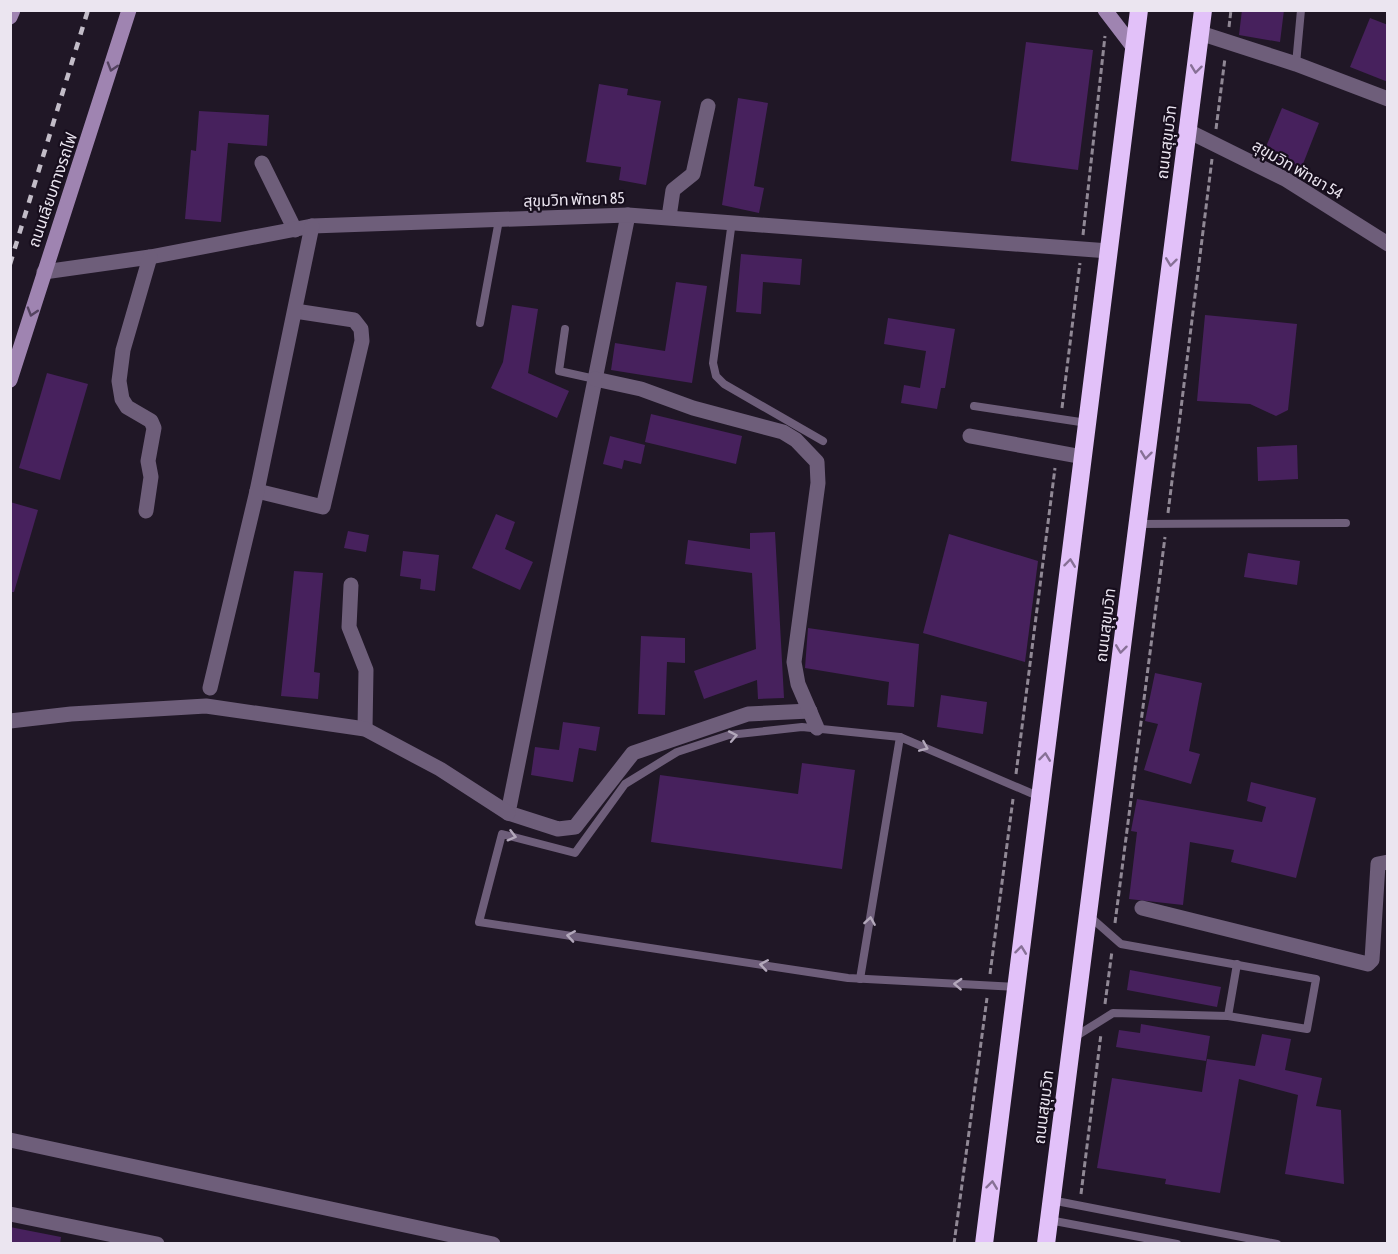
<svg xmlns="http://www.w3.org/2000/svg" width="1398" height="1254" font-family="'Asap Condensed','Noto Sans Thai',sans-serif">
<rect width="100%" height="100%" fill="#201726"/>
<g fill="#47215d">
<path d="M1242,10H1284L1280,42L1239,35Z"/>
<path d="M1370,18L1388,25V82L1350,67Z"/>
<path d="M1026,42L1093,50L1078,170L1011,161Z"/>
<path d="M599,84L628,89L627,95L661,101L646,185L619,180L621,167L586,162Z"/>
<path d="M738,98L768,103L754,186L764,188L759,213L722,205Z"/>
<path d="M1282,108L1319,123L1301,169L1263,154Z"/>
<path d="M199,111L269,115L267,146L228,143L221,222L185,219L191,150L196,151Z"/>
<path d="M741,254L802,259L800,285L763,282L761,314L736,312Z"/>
<path d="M676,282L707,286L692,383L611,370L615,343L665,351Z"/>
<path d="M512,305L538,309L528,373L569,391L557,418L491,388L503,362Z"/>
<path d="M1205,315L1297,324L1288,410L1276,416L1250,404L1197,401Z"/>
<path d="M888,318L955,329L945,388H941L937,409L901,403L904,385L920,388L926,351L884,344Z"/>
<path d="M47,373L88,384L60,480L19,468Z"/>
<path d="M651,414L742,436L736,464L645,442Z"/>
<path d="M610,436L645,445L641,464L624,460L622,469L603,464Z"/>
<path d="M1297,445L1298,479L1258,481L1257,447Z"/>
<path d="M10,502L38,510L14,592H10Z"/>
<path d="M496,514L515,522L505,549L533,562L520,590L472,568Z"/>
<path d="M348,531L369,535L366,552L344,548Z"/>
<path d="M775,532L784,698L758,699L757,680L704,699L694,671L756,649L752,573L685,564L688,540L750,549V533Z"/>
<path d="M949,534L1038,561L1025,662L923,633Z"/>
<path d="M403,551L439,555L435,591L420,589L421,579L400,576Z"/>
<path d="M1248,553L1300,561L1297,585L1244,577Z"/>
<path d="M294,571L323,573L314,672L320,673L318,699L281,696Z"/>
<path d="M808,628L919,644L914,707L887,705L889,682L805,668Z"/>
<path d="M641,636L685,638V663L667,662L665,715L638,714Z"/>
<path d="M1155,673L1202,683L1189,751L1200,754L1191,784L1144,770L1158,724L1145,721Z"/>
<path d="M941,695L987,702L983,734L937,727Z"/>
<path d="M563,722L600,727L596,751L579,748L573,782L531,775L535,747L559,750Z"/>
<path d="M802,763L855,770L842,869L651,842L660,775L798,794Z"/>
<path d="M1251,782L1316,798L1296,878L1231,862L1234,850L1190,842L1183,905L1129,899L1137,832L1131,831L1137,799L1262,822L1266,807L1247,801Z"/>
<path d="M1130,970L1221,987L1217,1007L1127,990Z"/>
<path d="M1141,1024L1210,1036L1206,1061L1116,1047L1119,1030L1140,1033Z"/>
<path d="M1262,1034L1291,1039L1285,1070L1322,1078L1316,1106L1341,1110L1344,1184L1285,1174L1298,1095L1239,1079L1220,1193L1165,1184L1166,1179L1097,1168L1112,1078L1202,1092L1207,1059L1255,1066Z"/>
<path d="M10,1227L61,1237L60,1244H10Z"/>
</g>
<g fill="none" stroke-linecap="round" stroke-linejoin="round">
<g stroke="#908895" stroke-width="3" stroke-dasharray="6 3" stroke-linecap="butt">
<path d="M1229,27L1231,10"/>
<path d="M1216,129L1225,58"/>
<path d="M1083,235L1105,36"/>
<path d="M1062,408L1080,263"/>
<path d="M1168,513L1212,159"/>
<path d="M1016,774L1055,468"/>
<path d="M1115,923L1165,537"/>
<path d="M990,974L1013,799"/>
<path d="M1105,1004L1112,951"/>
<path d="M1081,1194L1101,1034"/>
<path d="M954,1244L987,998"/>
</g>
<g stroke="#6e5e7a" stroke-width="8">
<path d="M1296,64L1301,10"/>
<path d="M732,221L713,363L716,376L724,384L823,441"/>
<path d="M480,323L499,220"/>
<path d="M565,329L559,371L595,379"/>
<path d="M974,406L1087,423"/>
<path d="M1138,524L1346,523"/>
<path d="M1088,915L1121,944L1316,979L1307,1029L1228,1016"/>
<path d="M860,979L900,737"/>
<path d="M1017,987L848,978L479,922L502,834L575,853L625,784L677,752L729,735L802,727L900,737L1040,797"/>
<path d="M1073,1038L1113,1013L1228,1016L1237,964"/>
<path d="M1051,1200L1277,1244"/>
<path d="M1049,1220L1177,1244"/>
</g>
<g stroke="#6e5e7a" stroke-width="15">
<path d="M1200,33L1296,64L1388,99"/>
<path d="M1188,131L1285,179L1388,244"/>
<path d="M262,163L295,230"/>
<path d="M628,215L508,813L558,829L575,827L633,753L748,714L810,711"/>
<path d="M669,217L673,190L693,174L708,106"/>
<path d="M44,272L150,257L312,226L628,215L1109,251"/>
<path d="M595,379L641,389L693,408L783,432L796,440L817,462L818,483L794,662L798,684L817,728"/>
<path d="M970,436L1083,457"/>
<path d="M257,491L323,507L362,341L361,329L354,320L295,311"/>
<path d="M146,511L151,477L148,461L154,428L151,421L127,407L122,399L119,381L123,350L150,257"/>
<path d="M351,585L349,627L366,670L365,729"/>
<path d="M210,688L257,491L312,226"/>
<path d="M10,721L71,714L206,706L365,729L440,769L508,813"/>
<path d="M1142,908L1368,964L1372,960L1378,864L1388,862"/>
<path d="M10,1140L493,1244"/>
<path d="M10,1214L157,1244"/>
</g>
<g stroke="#9f84b1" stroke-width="15">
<path d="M1105,10L1134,48"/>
<path d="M10,17L13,10"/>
<path d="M10,380L129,10"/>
</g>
<g stroke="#e2c1f9" stroke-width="18">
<path d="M984,1244L1139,10"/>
<path d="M1046,1244L1203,10"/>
</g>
<path stroke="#c3bdc8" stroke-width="4.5" stroke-dasharray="8 8" stroke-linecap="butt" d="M10,264L88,10"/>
</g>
<defs><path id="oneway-chevron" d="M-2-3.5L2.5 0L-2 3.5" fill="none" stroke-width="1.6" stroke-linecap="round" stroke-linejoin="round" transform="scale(1.5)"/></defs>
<g stroke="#544360">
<use href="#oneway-chevron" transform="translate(112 67) rotate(107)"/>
<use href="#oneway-chevron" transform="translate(32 312) rotate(107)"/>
</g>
<g stroke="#877096">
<use href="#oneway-chevron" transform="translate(1196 69) rotate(97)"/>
<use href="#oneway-chevron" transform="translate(1171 262) rotate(97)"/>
<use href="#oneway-chevron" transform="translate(1146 455) rotate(97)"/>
<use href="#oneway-chevron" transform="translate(1070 563) rotate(-83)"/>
<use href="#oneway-chevron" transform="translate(1121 649) rotate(97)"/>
<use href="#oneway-chevron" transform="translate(1045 757) rotate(-83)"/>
<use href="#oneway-chevron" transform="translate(1021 950) rotate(-83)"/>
<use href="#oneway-chevron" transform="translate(992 1185) rotate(-83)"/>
</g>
<g stroke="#b3a8bb">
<use href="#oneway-chevron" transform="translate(733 736) rotate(-11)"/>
<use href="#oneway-chevron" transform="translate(924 747) rotate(23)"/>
<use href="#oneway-chevron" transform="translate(512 836) rotate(15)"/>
<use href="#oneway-chevron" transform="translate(870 921) rotate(-81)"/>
<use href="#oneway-chevron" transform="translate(571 936) rotate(-171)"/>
<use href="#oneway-chevron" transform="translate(764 965) rotate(-171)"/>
<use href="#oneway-chevron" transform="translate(958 984) rotate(-177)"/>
</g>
<g text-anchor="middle" stroke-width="4.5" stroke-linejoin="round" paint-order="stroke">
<g font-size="16" fill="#ebe5f0" stroke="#170e1d">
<text transform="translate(1166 142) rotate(-83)" y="6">ถนนสุขุมวิท</text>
<text transform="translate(1298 169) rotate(30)" y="6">สุขุมวิท พัทยา 54</text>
<text transform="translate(52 190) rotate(-71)" y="6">ถนนเลียบทางรถไฟ</text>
<text transform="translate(574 199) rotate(-2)" y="6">สุขุมวิท พัทยา 85</text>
<text transform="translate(1105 625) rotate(-83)" y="6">ถนนสุขุมวิท</text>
<text transform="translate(1043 1107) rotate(-83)" y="6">ถนนสุขุมวิท</text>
</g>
</g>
<rect width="1398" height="1254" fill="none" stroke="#ebe5f0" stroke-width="24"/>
</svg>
